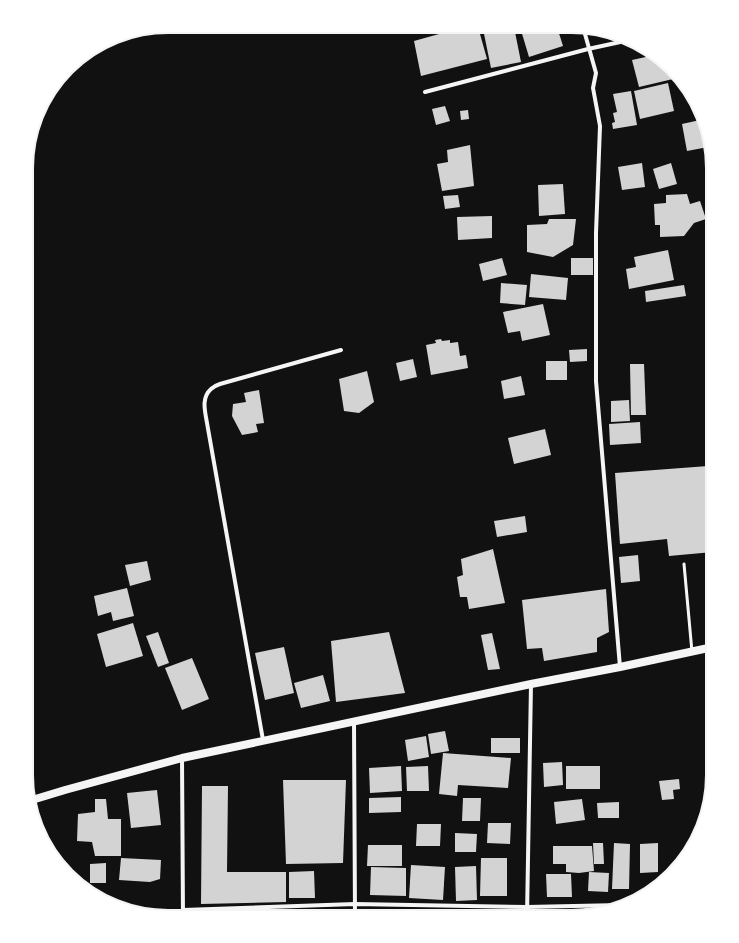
<svg xmlns="http://www.w3.org/2000/svg" width="739" height="943" font-family="Roboto,sans-serif">
<rect width="100%" height="100%" fill="#111"/>
<g fill="#d3d3d3">
<path d="M464,27H478L487,59L421,76L414,41Z"/>
<path d="M492,27H514L521,62L491,68L483,29Z"/>
<path d="M520,27H557L563,46L529,57Z"/>
<path d="M655,55L671,73L673,79L639,87L632,60Z"/>
<path d="M668,83L674,111L640,119L634,91Z"/>
<path d="M631,91L637,125L613,129L612,123L615,122L613,113L617,112L613,94Z"/>
<path d="M445,106L450,121L436,125L432,109Z"/>
<path d="M468,110L469,119L461,120L460,111Z"/>
<path d="M700,120L708,147L687,151L682,124Z"/>
<path d="M470,145L474,186L442,191L437,164L448,162L447,150Z"/>
<path d="M642,163L645,187L622,190L618,167Z"/>
<path d="M671,163L677,184L659,189L653,169Z"/>
<path d="M563,184L565,214L539,216L538,185Z"/>
<path d="M687,194L690,204L700,201L706,219L694,223L684,236L660,237V225H655L654,204L666,203V195Z"/>
<path d="M458,195L460,207L445,209L443,196Z"/>
<path d="M492,216V238L458,240L457,217Z"/>
<path d="M549,219H576L573,245L553,257L527,252V225L547,224Z"/>
<path d="M668,250L674,280L629,289L626,269L636,267L634,257Z"/>
<path d="M502,258L507,275L483,281L479,264Z"/>
<rect x="571" y="258" width="22" height="17"/>
<path d="M531,274L568,278L566,300L529,297Z"/>
<path d="M501,283L527,285L525,305L500,303Z"/>
<path d="M684,285L686,296L646,302L645,291Z"/>
<path d="M543,304L550,335L522,341L520,331L508,333L503,312Z"/>
<path d="M441,339L442,341L450,340V343L458,342L460,356L466,355L468,368L431,375L426,345L436,343L435,340Z"/>
<path d="M587,349V361L570,362L569,350Z"/>
<path d="M413,359L417,377L400,381L396,363Z"/>
<rect x="546" y="361" width="21" height="19"/>
<path d="M630,364H644L646,415H631Z"/>
<path d="M367,371L374,402L359,413L344,411L339,379Z"/>
<path d="M521,376L525,395L504,399L501,381Z"/>
<path d="M259,390L264,423L256,424L258,432L242,435L232,416L233,404L246,402L244,393Z"/>
<path d="M629,400L630,421L611,422V401Z"/>
<path d="M640,422L641,443L610,445L609,424Z"/>
<path d="M545,429L551,455L514,464L508,438Z"/>
<path d="M708,466L710,495H713V552L669,556L667,539L620,544L615,473Z"/>
<path d="M525,516L527,532L497,537L494,521Z"/>
<path d="M493,549L505,603L469,609L467,597H460L457,577L463,575L461,559Z"/>
<path d="M638,555L640,581L621,583L619,557Z"/>
<path d="M147,561L151,580L130,586L125,565Z"/>
<path d="M127,588L134,616L113,621L111,612L98,616L94,596Z"/>
<path d="M606,589L609,632L597,638V652L544,661L542,648L527,649L522,600Z"/>
<path d="M133,623L143,656L106,667L97,634Z"/>
<path d="M158,632L169,663L158,667L146,636Z"/>
<path d="M389,632L405,693L336,702L331,641Z"/>
<path d="M492,633L500,669L488,670L481,635Z"/>
<path d="M284,647L294,693L265,700L255,653Z"/>
<path d="M192,658L209,699L182,710L165,668Z"/>
<path d="M323,675L330,701L301,708L294,683Z"/>
<path d="M712,704H713V725H709Z"/>
<path d="M445,731L449,751L431,754L428,734Z"/>
<path d="M426,736L429,757L408,761L405,740Z"/>
<rect x="491" y="738" width="29" height="15"/>
<path d="M443,753L511,758L508,788L458,785L457,796L439,794Z"/>
<path d="M562,762L563,785L544,787L543,763Z"/>
<path d="M401,766L402,791L370,793L369,768Z"/>
<path d="M428,766L429,791H407L406,767Z"/>
<rect x="566" y="766" width="34" height="23"/>
<path d="M679,779L680,789L673,790L674,799L662,800L659,781Z"/>
<path d="M283,780H346L343,863L286,864Z"/>
<path d="M202,786H228L227,872H286V902L201,904Z"/>
<path d="M157,790L161,825L131,828L127,793Z"/>
<path d="M401,797V812L369,813V798Z"/>
<path d="M463,798H481L480,821H462Z"/>
<path d="M95,799H106L108,819H121V856H95L92,842L77,841L78,814L95,812Z"/>
<path d="M582,799L585,820L556,824L554,802Z"/>
<path d="M619,802V818H598L597,803Z"/>
<path d="M488,823H511L510,844L487,843Z"/>
<path d="M417,824H441L440,846H416Z"/>
<path d="M455,833L477,834L476,852H455Z"/>
<path d="M593,843H603L604,864H594Z"/>
<path d="M614,843L630,844L629,889H612Z"/>
<path d="M658,843V872L640,873V844Z"/>
<path d="M368,845H402V866H367Z"/>
<path d="M553,846H592L594,871L579,873L566,872V864H553Z"/>
<path d="M121,858L161,860L160,879L150,882L119,880Z"/>
<path d="M481,858H507V896H480Z"/>
<path d="M106,863V883H90V864Z"/>
<path d="M411,865L445,867L443,900L409,898Z"/>
<path d="M476,866L477,900L456,901L455,867Z"/>
<path d="M371,867L406,868V896L370,895Z"/>
<path d="M314,871L315,898H289V872Z"/>
<path d="M589,872L609,873L608,892L588,891Z"/>
<path d="M546,874H571L572,897H547Z"/>
</g>
<g fill="none" stroke-linecap="round" stroke-linejoin="round">
<path stroke="#f5f5f5" stroke-width="3" d="M684,564L692,652"/>
<g stroke="#f5f5f5" stroke-width="4">
<path d="M583,27L596,73L593,88L600,126L596,233V381L620,667"/>
<path d="M425,92L588,49L625,41"/>
<path d="M354,722L355,917"/>
<path d="M263,740L207,423C205,411 201,398 211,389C213,387 217,385 220,384L341,350"/>
<path d="M182,758L183,917"/>
<path d="M703,812V816"/>
<path d="M183,910L355,904L527,907L621,905"/>
<path d="M527,917L531,684"/>
</g>
<path stroke="#f5f5f5" stroke-width="8" d="M32,800L65,790L182,758L531,684L620,667L713,647"/>
</g>
<path d="M0 0H739V943H0ZM168 33H571A135 135 0 0 1 706 168V775A135 135 0 0 1 571 910H168A135 135 0 0 1 33 775V168A135 135 0 0 1 168 33Z" fill="#fff" fill-rule="evenodd"/>
<path fill="none" stroke="#f5f5f5" stroke-width="2" d="M168 33H571A135 135 0 0 1 706 168V775A135 135 0 0 1 571 910H168A135 135 0 0 1 33 775V168A135 135 0 0 1 168 33Z"/>
</svg>
